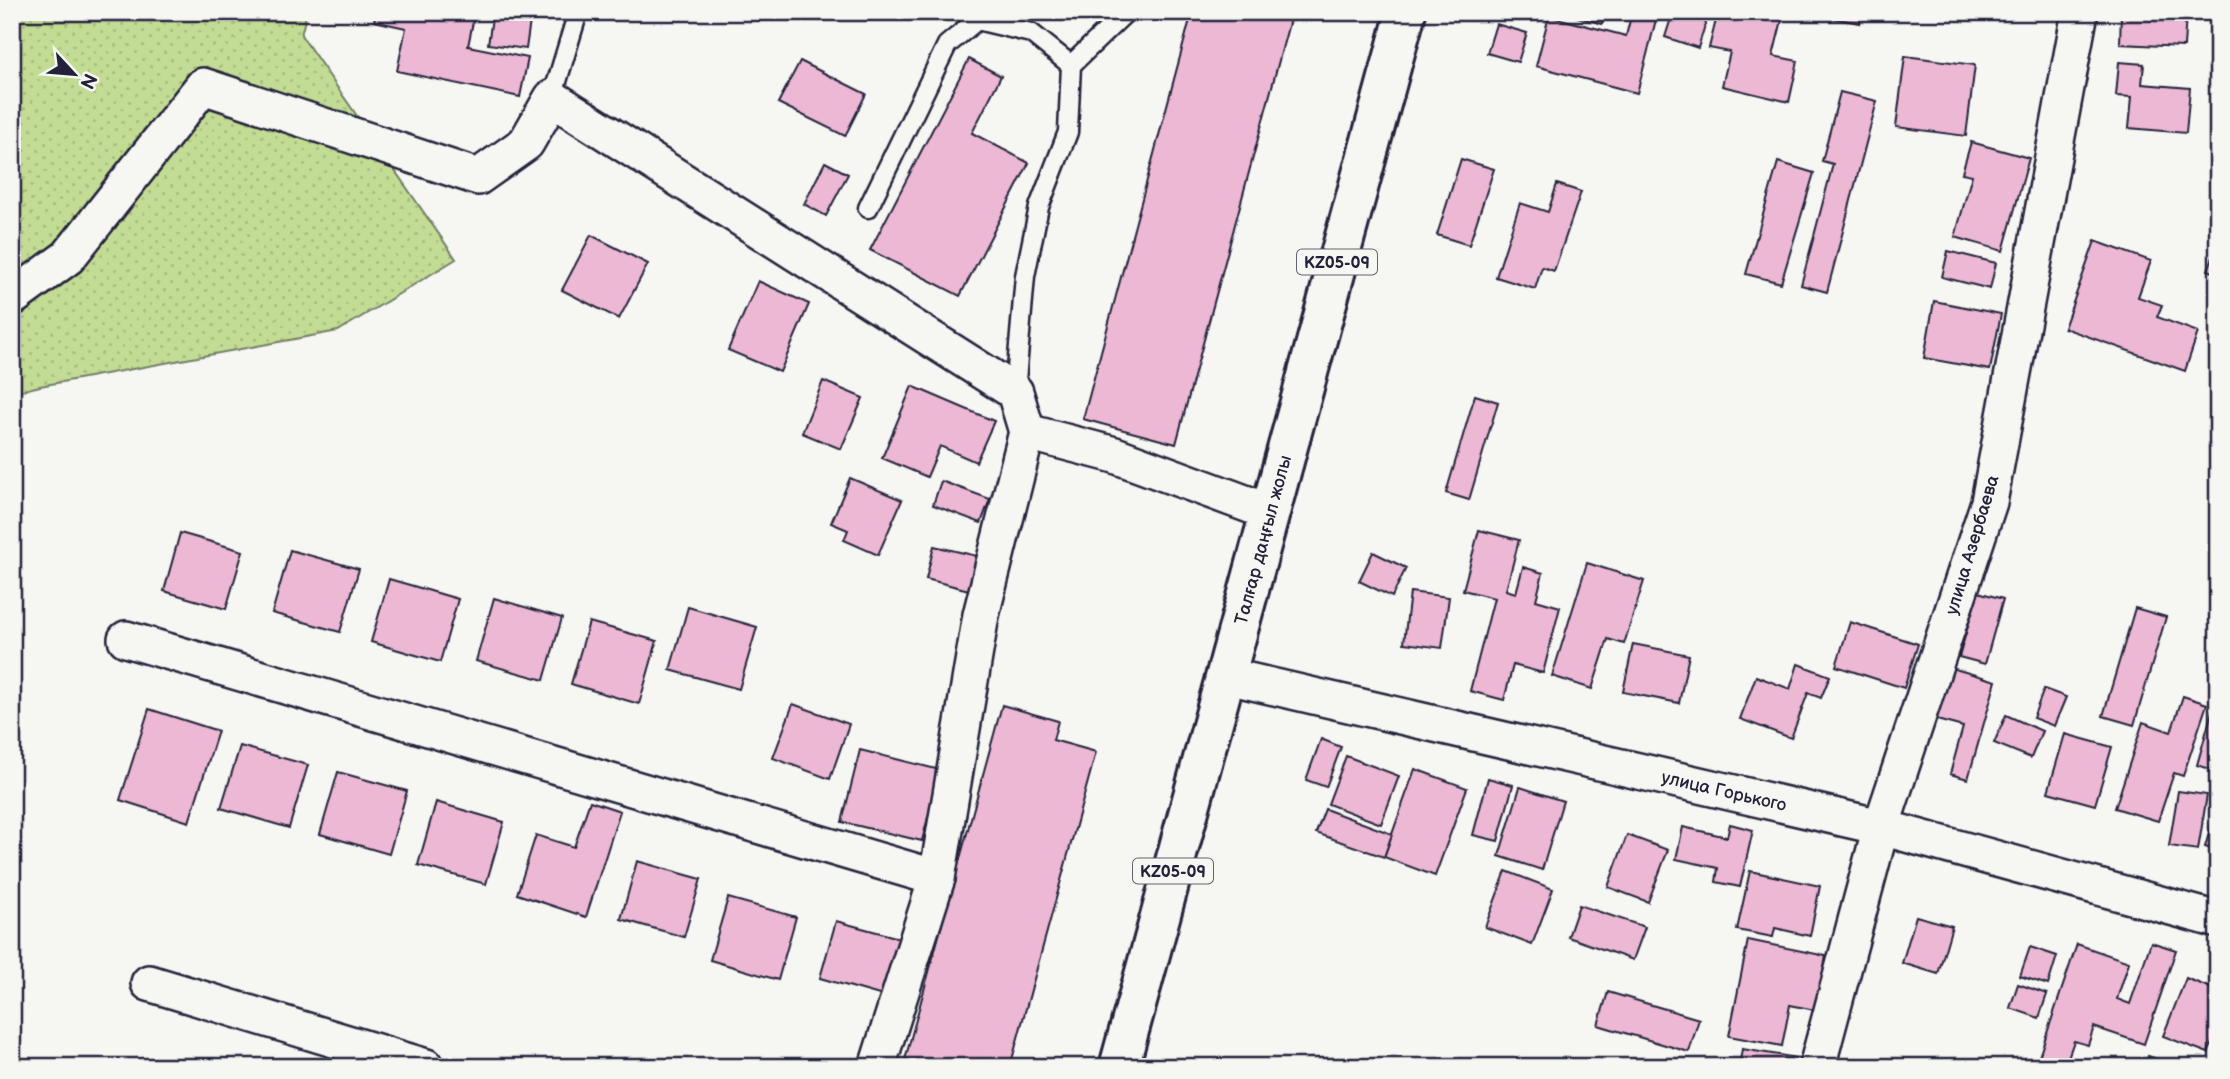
<svg xmlns="http://www.w3.org/2000/svg" width="2230" height="1079" font-family="'Balsamiq Sans',sans-serif">
<defs>
<pattern id="green-dots" width="8" height="8" patternUnits="userSpaceOnUse" patternTransform="scale(1.75)"><rect width="8" height="8" fill="#c3dc93"/><path d="M2 2h.1M6 6h.1" fill="none" stroke="#a7bc80" stroke-width="1.8" stroke-linecap="round"/></pattern>
</defs>
<rect width="100%" height="100%" fill="#f6f6f2"/>
<filter id="ink" filterUnits="userSpaceOnUse"><feTurbulence type="fractalNoise" baseFrequency=".0143" numOctaves="2"/><feDisplacementMap in="SourceGraphic" scale="14" xChannelSelector="R" yChannelSelector="G"/><feConvolveMatrix kernelMatrix="1 2 1 2 8 2 1 2 1" color-interpolation-filters="sRGB"/></filter>
<g filter="url(#ink)">
<path fill="url(#green-dots)" stroke="#727f67" stroke-width="2" d="M16,12H307L301,35L456,259L338,331L40,386L12,393V29Z"/>
<g fill="#ecb8d4" stroke="#22223b" stroke-width="2">
<path d="M376,12H475L468,46L528,58L520,97L397,71L406,28L374,21Z"/>
<path d="M493,12L531,14L526,49L488,44Z"/>
<path d="M1192,12H1292L1176,444L1083,419Z"/>
<path d="M1561,12H1605L1602,24Z"/>
<path d="M1632,12H1658L1637,93L1536,66L1549,16L1626,36Z"/>
<path d="M1673,12H1709L1698,48L1665,37Z"/>
<path d="M1718,12H1784L1773,56L1798,61L1789,102L1722,86L1730,52L1709,48Z"/>
<path d="M1798,12H1862L1860,23Z"/>
<path d="M2121,12H2186L2184,47L2120,44Z"/>
<path d="M1496,24L1527,33L1518,62L1487,53Z"/>
<path d="M1905,56L1975,65L1966,136L1896,127Z"/>
<path d="M969,59L1001,76L972,133L1029,163L960,296L870,250Z"/>
<path d="M800,61L866,94L845,136L778,103Z"/>
<path d="M2119,62L2144,64L2142,84L2190,88L2186,133L2129,128L2132,97L2116,96Z"/>
<path d="M1840,92L1877,101L1827,292L1801,285L1833,164L1822,161Z"/>
<path d="M1971,142L2029,158L2003,251L1955,237L1972,175L1962,173Z"/>
<path d="M1461,159L1494,169L1469,245L1437,235Z"/>
<path d="M825,162L848,174L826,216L804,204Z"/>
<path d="M1778,162L1814,173L1781,283L1746,274Z"/>
<path d="M1557,184L1581,192L1554,271L1542,267L1535,289L1496,277L1520,203L1548,212Z"/>
<path d="M591,235L648,264L619,319L562,290Z"/>
<path d="M2095,241L2151,261L2138,297L2162,305L2157,317L2198,332L2185,371L2064,328Z"/>
<path d="M2218,244V274L2208,270Z"/>
<path d="M1948,251L1996,263L1990,289L1942,277Z"/>
<path d="M758,281L809,304L780,372L728,350Z"/>
<path d="M1934,301L2001,314L1990,370L1924,358Z"/>
<path d="M823,381L863,398L841,449L802,433Z"/>
<path d="M912,386L994,421L976,462L940,446L927,477L882,458Z"/>
<path d="M1475,395L1498,402L1469,500L1446,493Z"/>
<path d="M850,478L902,500L878,555L844,540L848,530L831,523Z"/>
<path d="M941,481L990,499L981,523L933,505Z"/>
<path d="M1479,530L1519,540L1506,590L1516,593L1523,567L1543,573L1536,600L1560,607L1543,673L1513,665L1504,700L1470,691L1494,598L1463,590Z"/>
<path d="M180,533L243,551L226,609L164,591Z"/>
<path d="M934,546L977,556L969,590L926,579Z"/>
<path d="M290,550L359,569L340,632L272,613Z"/>
<path d="M1373,552L1406,568L1392,597L1359,581Z"/>
<path d="M1587,563L1644,581L1624,644L1608,639L1592,689L1552,676Z"/>
<path d="M389,579L458,599L440,662L371,642Z"/>
<path d="M1410,592L1449,597L1442,648L1404,643Z"/>
<path d="M1978,592L2003,599L1985,664L1959,657Z"/>
<path d="M494,598L562,618L544,680L476,661Z"/>
<path d="M688,607L757,627L739,689L670,670Z"/>
<path d="M2135,608L2166,617L2134,725L2103,716Z"/>
<path d="M589,622L657,641L639,704L571,684Z"/>
<path d="M1850,622L1918,644L1904,688L1836,666Z"/>
<path d="M1633,644L1689,655L1679,703L1623,692Z"/>
<path d="M1798,664L1830,676L1821,698L1808,693L1791,738L1740,719L1756,676L1790,689Z"/>
<path d="M1948,667L1996,681L1968,779L1950,774L1963,727L1933,719Z"/>
<path d="M2044,689L2066,697L2054,726L2033,718Z"/>
<path d="M2183,696L2207,704L2183,776L2174,773L2158,821L2115,808L2143,722L2171,732Z"/>
<path d="M2215,701L2218,702L2217,771L2197,765Z"/>
<path d="M793,704L849,724L830,779L773,758Z"/>
<path d="M1002,705L1058,721L1053,740L1096,752L1010,1067H903Z"/>
<path d="M149,709L218,731L189,822L120,800Z"/>
<path d="M2006,715L2042,731L2031,758L1994,743Z"/>
<path d="M2065,734L2112,747L2095,805L2048,792Z"/>
<path d="M1321,739L1341,747L1326,787L1306,780Z"/>
<path d="M240,746L308,765L289,828L221,808Z"/>
<path d="M860,750L940,770L922,841L842,822Z"/>
<path d="M1346,756L1399,776L1381,824L1328,804Z"/>
<path d="M1415,769L1467,788L1435,876L1384,857Z"/>
<path d="M338,772L407,791L389,854L320,834Z"/>
<path d="M1488,778L1513,785L1498,841L1473,835Z"/>
<path d="M1520,787L1563,801L1542,870L1499,856Z"/>
<path d="M2178,791L2207,795L2198,850L2169,846Z"/>
<path d="M590,801L620,811L586,917L517,894L536,835L574,847Z"/>
<path d="M436,802L504,822L486,884L418,865Z"/>
<path d="M2218,802V851L2205,847Z"/>
<path d="M1325,809L1392,834L1384,857L1316,833Z"/>
<path d="M1730,824L1753,830L1740,887L1716,882L1718,868L1676,859L1683,827L1727,837Z"/>
<path d="M1627,835L1668,850L1648,902L1608,887Z"/>
<path d="M637,861L701,879L684,937L621,919Z"/>
<path d="M1506,871L1553,889L1532,945L1485,927Z"/>
<path d="M1750,871L1820,886L1810,936L1775,928L1773,937L1737,930Z"/>
<path d="M728,898L796,917L778,980L710,960Z"/>
<path d="M1579,905L1645,927L1633,960L1568,937Z"/>
<path d="M1916,916L1952,926L1938,974L1902,963Z"/>
<path d="M836,921L899,938L883,996L820,978Z"/>
<path d="M1748,940L1826,956L1815,1010L1790,1005L1782,1046L1729,1036Z"/>
<path d="M2151,942L2176,950L2144,1044L2094,1027L2088,1045L2074,1041L2065,1066L2039,1057L2077,944L2129,962L2117,999L2130,1004Z"/>
<path d="M2030,947L2057,956L2048,985L2020,976Z"/>
<path d="M2186,978L2218,991V1028L2208,1053L2163,1036Z"/>
<path d="M2018,984L2047,994L2039,1018L2010,1008Z"/>
<path d="M1608,992L1699,1019L1689,1052L1598,1025Z"/>
<path d="M1742,1049L1803,1059L1802,1067H1739Z"/>
<path d="M2148,1056L2182,1067H2145Z"/>
</g>
<g fill="none" stroke-linecap="round" stroke-linejoin="round">
<defs>
<g id="service">
<path d="M552,98L578,12"/>
<path d="M868,208L947,45L977,20L1031,33L1071,65L1126,12"/>
<path d="M1015,392L1025,276L1039,207L1068,132L1071,65"/>
</g>
<g id="minor">
<path d="M12,298L68,257L203,86L478,177L526,143L552,98L1015,392L1027,432L1115,455L1269,512"/>
<path d="M126,639L937,878L981,615L1027,432"/>
<path d="M1227,676L1881,827L2218,920"/>
<path d="M149,983L426,1067"/>
<path d="M877,1067L937,878"/>
<path d="M1817,1067L1881,827L1989,502L2080,12"/>
</g>
<path id="primary" d="M1119,1067C1216,716 1309,364 1406,12"/>
</defs>
<use href="#service" stroke="#22223b" stroke-width="23"/>
<use href="#minor" stroke="#22223b" stroke-width="40"/>
<use href="#primary" stroke="#22223b" stroke-width="44"/>
<use href="#service" stroke="#f6f6f2" stroke-width="18"/>
<use href="#minor" stroke="#f6f6f2" stroke-width="35"/>
<use href="#primary" stroke="#f6f6f2" stroke-width="38"/>
</g>
</g>
<g text-anchor="middle" stroke-width="5" stroke-linejoin="round" paint-order="stroke">
<g fill="#f6f6f2" stroke="#626272" stroke-width="2">
<rect x="1297" y="249.5" width="80" height="25" rx="5"/>
<rect x="1133" y="858.5" width="80" height="25" rx="5"/>
</g>
<g font-size="16" font-weight="bold" fill="#22223b">
<text x="1337" y="268">KZ05-09</text>
<text x="1173" y="877">KZ05-09</text>
</g>
<g font-size="18" fill="#22223b" stroke="#f6f6f2">
<text transform="translate(1263 540) rotate(-75)" y="6">Талғар даңғыл жолы</text>
<text transform="translate(1972 545) rotate(-73)" y="6">улица Азербаева</text>
<text transform="translate(1724 791) rotate(13)" y="6">улица Горького</text>
</g>
</g>
<rect width="2230" height="1079" fill="none" stroke="#f6f6f2" stroke-width="42"/>
<rect x="21" y="21" width="2188" height="1037" fill="none" stroke="#22223b" stroke-width="2.5" filter="url(#ink)"/>
<g transform="translate(74 74) rotate(116)" stroke="#f6f6f2" stroke-width="5" paint-order="stroke">
<path d="M0-5L12 26L0 18L-12 26Z" fill="#22223b"/>
<text y="-10" font-size="19" font-weight="bold" text-anchor="middle" fill="#22223b">N</text>
</g>
</svg>
